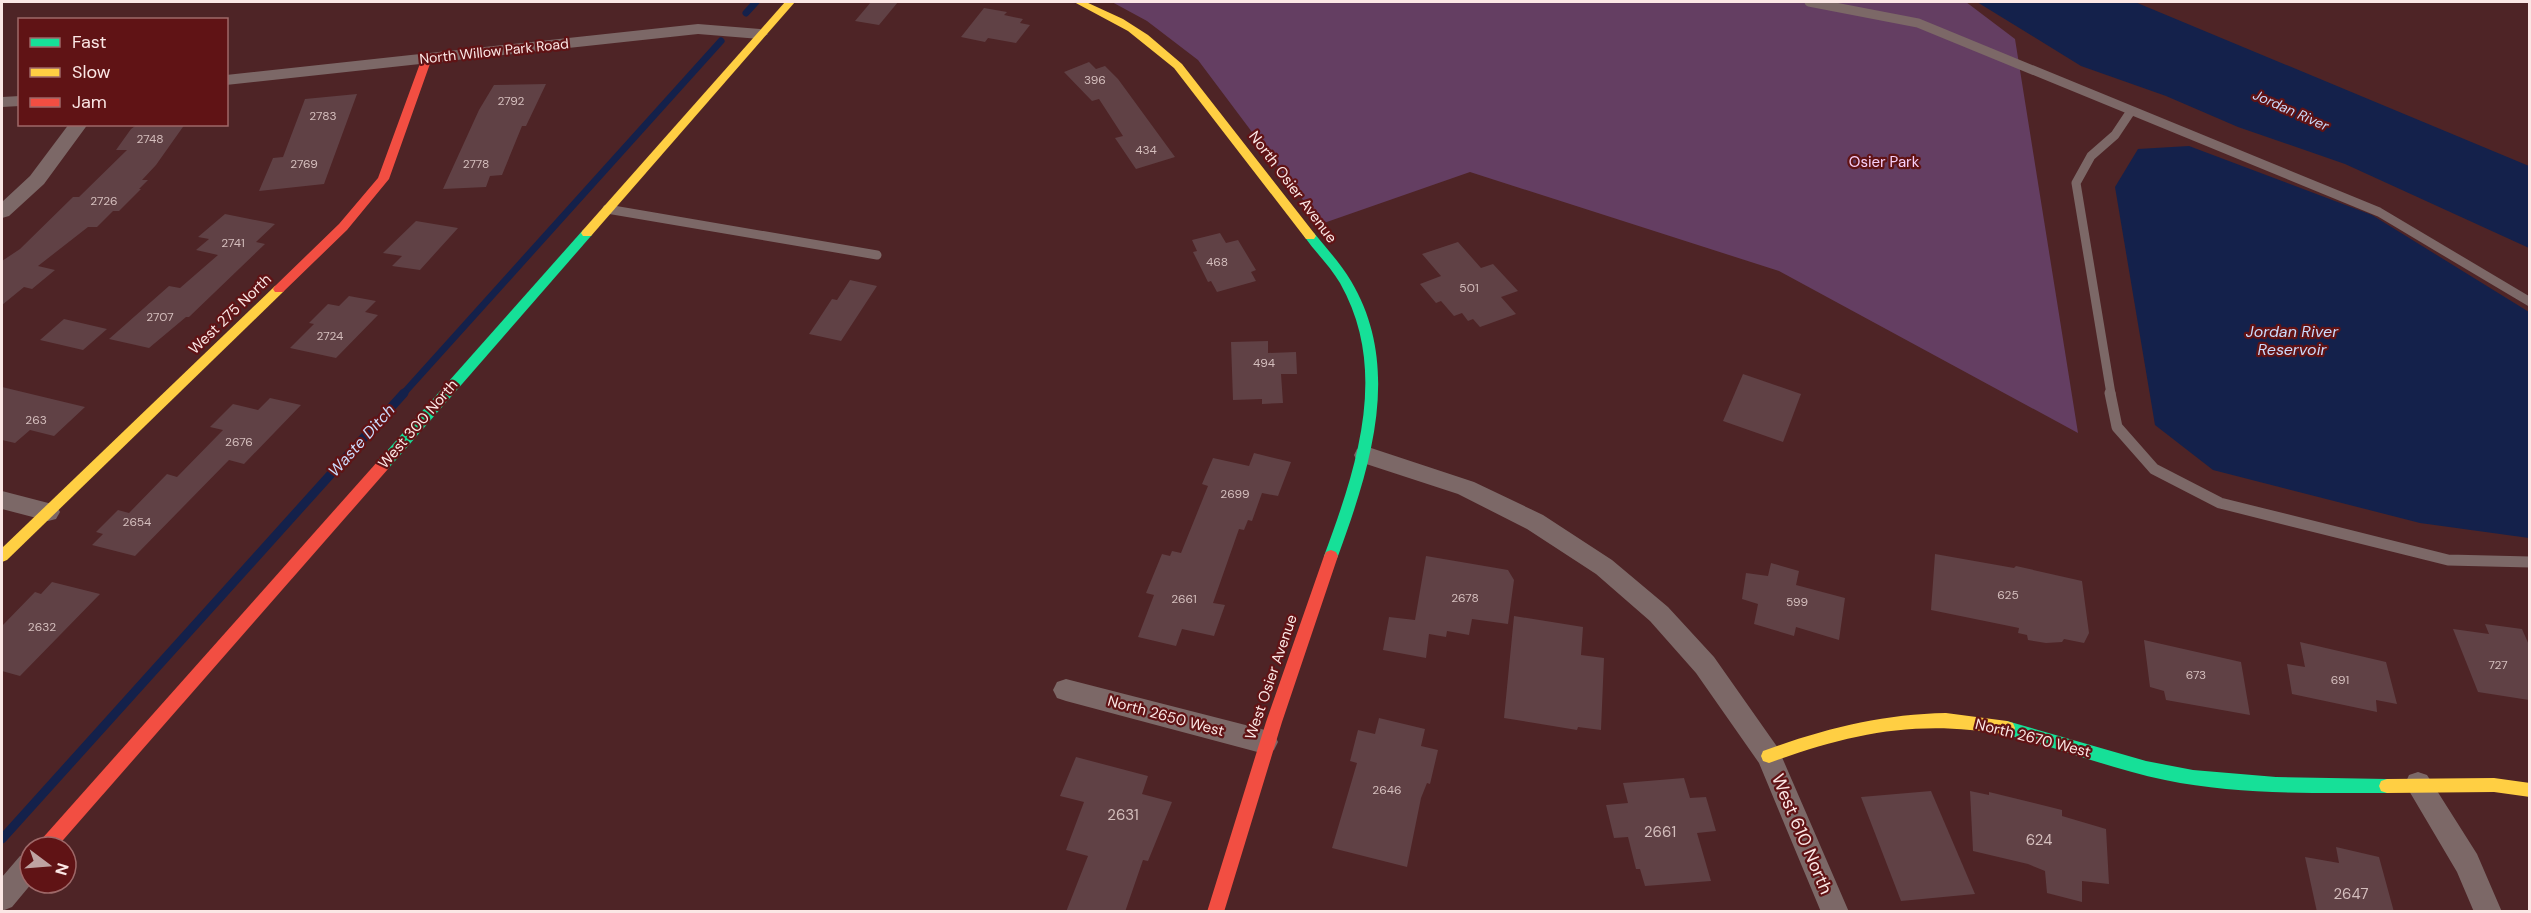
<svg xmlns="http://www.w3.org/2000/svg" width="2531" height="913" font-family="'DM Sans',sans-serif">
<rect width="100%" height="100%" fill="#4e2426"/>
<path fill="#643e62" d="M1112,2H1966L2015,39L2078,433L1779,271L1470,172L1321,224L1198,60L1147,21Z"/>
<g fill="#14214b">
<path d="M1977,2H2135L2529,166V248L2345,164L2238,127L2166,96L2081,66Z"/>
<path d="M2189,146L2372,215L2529,312V538L2420,523L2213,470L2155,425L2115,187L2138,149Z"/>
</g>
<g fill="none" stroke-linecap="round" stroke-linejoin="round">
<g stroke="#14214b" stroke-width="7">
<path d="M746,13L756,2"/>
<path d="M403,394L721,41"/>
</g>
<path stroke="#14214b" stroke-width="9" d="M2,839L404,393"/>
</g>
<g fill="#604145">
<path d="M871,2H898L879,25L855,21Z"/>
<path d="M984,8L1007,12L1004,15L1023,19L1020,23L1030,25L1016,43L988,38L985,42L961,37Z"/>
<path d="M1089,62L1096,69L1105,66L1118,79L1175,157L1136,169L1115,138L1123,136L1099,99L1092,101L1064,72Z"/>
<path d="M546,84L526,126H522L502,175L490,176L486,187L443,189L479,110L494,85Z"/>
<path d="M357,94L324,184L259,191L273,158L283,157L305,99Z"/>
<path d="M138,124H185L156,165L142,180H148L139,189H141L119,211H113L97,227H88L38,266L55,270L32,289L24,287L2,305V261L20,249L73,197H79L127,150H116L131,129Z"/>
<path d="M225,214L275,224L256,242L265,244L189,317H186L149,348L109,339L169,286L180,288L218,255L196,250L209,239L198,237Z"/>
<path d="M416,221L458,228L420,270L392,266L402,256L383,253Z"/>
<path d="M1220,233L1226,243L1238,240L1256,270L1251,272L1256,281L1217,292L1211,281L1208,282L1193,252L1197,251L1192,240Z"/>
<path d="M1458,242L1481,268L1493,264L1518,291L1501,297L1516,314L1480,327L1473,319L1468,321L1462,313L1454,316L1441,301L1436,303L1420,284L1441,276L1422,254Z"/>
<path d="M850,280L877,286L841,341L809,334L832,299L837,300Z"/>
<path d="M349,296L376,301L365,312L378,315L336,358L290,348L314,324L309,323L328,304L339,306Z"/>
<path d="M64,319L107,329L83,350L40,340Z"/>
<path d="M1268,341V353L1296,352L1297,374H1281L1283,403L1262,404V399L1233,400L1231,342Z"/>
<path d="M1743,374L1801,394L1783,442L1723,421Z"/>
<path d="M2,387L85,407L54,436L30,430L15,443L2,440Z"/>
<path d="M270,398L301,405L244,464L229,460L135,556L92,545L103,534L96,532L118,510L129,513L167,474L177,477L223,430L210,427L233,404L258,410Z"/>
<path d="M1254,453L1291,462L1278,496L1262,493L1252,521L1248,520L1244,530L1239,529L1213,603L1225,605L1214,636L1182,629L1176,646L1138,637L1154,595L1146,593L1162,554L1170,556L1172,551L1181,553L1208,486L1202,484L1213,458L1249,466Z"/>
<path d="M1935,554L2014,568L2016,566L2082,581L2089,633L2084,643L2064,639L2062,642L2046,643L2028,640L2027,635L2018,633L2019,628L1931,610Z"/>
<path d="M1426,556L1508,570L1514,580L1508,624L1472,619L1469,635L1447,631L1446,637L1429,634L1426,658L1383,650L1389,617L1415,620Z"/>
<path d="M1771,563L1799,571L1796,585L1845,598L1839,640L1796,627L1794,636L1754,624L1758,604L1742,599L1746,573L1768,576Z"/>
<path d="M52,582L100,594L20,676L2,671V626L35,592L41,594Z"/>
<path d="M1514,616L1583,627L1581,655L1604,658L1601,730L1578,727L1577,730L1504,718Z"/>
<path d="M2485,624L2522,629L2529,645V700L2478,692L2453,629L2489,634Z"/>
<path d="M2144,640L2241,662L2250,715L2166,700L2164,691L2150,687Z"/>
<path d="M2300,642L2386,662L2397,704L2376,700L2377,712L2292,694L2287,664L2305,667Z"/>
<path d="M1379,718L1425,729L1421,746L1438,750L1430,784L1427,783L1421,798L1407,867L1332,848L1357,763L1350,761L1358,730L1375,734Z"/>
<path d="M1076,757L1148,776L1142,794L1172,802L1148,861L1143,860L1125,912H1066L1088,856L1066,850L1084,802L1060,796Z"/>
<path d="M1684,778L1690,798L1706,797L1716,831L1697,833L1711,881L1645,886L1640,869H1636L1628,837L1614,838L1606,805L1628,803L1623,783Z"/>
<path d="M1931,791L1975,894L1901,901L1861,797Z"/>
<path d="M1970,791L1989,795V792L2062,810V816L2106,829L2109,884L2082,881V902L2047,893L2045,871L2028,864L1973,851Z"/>
<path d="M2336,847L2379,857L2394,912H2317L2305,857L2339,863Z"/>
</g>
<g fill="none" stroke-linecap="round" stroke-linejoin="round">
<g stroke="#7c6867" stroke-width="9">
<path d="M1809,2L1918,23L2379,212L2530,302"/>
<path d="M607,209L877,255"/>
<path d="M2111,394L2076,183L2091,156L2115,135L2131,111"/>
</g>
<path stroke="#7c6867" stroke-width="11" d="M2110,393L2117,427L2154,469L2220,503L2448,560L2530,562"/>
<g fill="#7c6867" fill-rule="evenodd">
<path d="M698,24L760,29L768,34L760,39L698,34L226,85V75Z"/>
<path d="M20,96V106L2,107V97Z"/>
<path d="M69,124H88L44,184L9,216L2,218V202L30,176Z"/>
<path d="M1365,446L1474,482L1543,515L1612,560L1668,607L1714,657L1778,748L1849,912H1821L1759,763L1696,673L1650,621L1596,574L1527,529L1458,494L1357,461L1354,455L1357,449Z"/>
<path d="M2,491L56,505L60,512L56,519L48,521L2,509Z"/>
<path d="M1066,679L1265,730L1274,734L1278,742L1274,750L1265,754L1066,701L1057,698L1053,690L1057,682Z"/>
<path d="M2418,772L2427,775L2477,854L2502,912H2474L2457,872L2405,784L2409,775Z"/>
<path d="M30,852V883H32L12,907L2,911V877L20,856Z"/>
</g>
<g fill="#16e098" fill-rule="evenodd">
<path d="M587,229L593,233L591,236L388,469H378L376,465L378,461L583,230Z"/>
<path d="M1310,232L1314,233C1327,249 1341,264 1351,281C1403,368 1370,468 1338,556L1336,560L1331,562L1326,560L1324,556C1356,469 1390,371 1340,283C1330,266 1315,252 1304,236Z"/>
<path d="M2007,721L2146,761L2193,770L2276,777L2387,779L2393,781L2395,786L2393,791L2387,793C2313,793 2237,795 2165,780C2111,769 2060,748 2007,735L2001,733L1999,728L2001,723Z"/>
</g>
<g fill="#ffcf43" fill-rule="evenodd">
<path d="M785,2H795L591,236H583L581,233L583,230Z"/>
<path d="M1074,2H1086L1123,19L1148,35L1182,64L1314,233L1316,236L1314,239H1306L1174,68L1128,31Z"/>
<path d="M279,285L283,286L285,289L283,292L7,560L2,562V548L275,286Z"/>
<path d="M1946,713L2007,721L2013,723L2015,728L2013,733L2007,735C1918,719 1852,733 1769,763L1763,761L1761,756L1763,751C1823,729 1882,714 1946,713Z"/>
<path d="M2494,778L2530,783V797L2494,792L2387,793L2381,791L2379,786L2381,781L2387,779Z"/>
</g>
<g fill="#f24e42" fill-rule="evenodd">
<path d="M427,55L432,58L389,179L347,230L283,292H275L273,289L275,286L339,224L378,178L422,58Z"/>
<path d="M383,460L388,461L390,465L388,469L57,847H38L40,841L378,461Z"/>
<path d="M1331,550L1336,552L1338,556L1282,722L1224,912H1207L1266,722L1324,556L1326,552Z"/>
</g>
</g>
<g text-anchor="middle" stroke-width="4.5" stroke-linejoin="round" paint-order="stroke">
<g font-size="12" fill="#d4bebd">
<text x="1095" y="84">396</text>
<text x="511" y="105">2792</text>
<text x="323" y="120">2783</text>
<text x="150" y="143">2748</text>
<text x="1146" y="154">434</text>
<text x="304" y="168">2769</text>
<text x="476" y="168">2778</text>
<text x="104" y="205">2726</text>
<text x="233" y="247">2741</text>
<text x="1217" y="266">468</text>
<text x="1469" y="292">501</text>
<text x="160" y="321">2707</text>
<text x="330" y="340">2724</text>
<text x="1264" y="367">494</text>
<text x="36" y="424">263</text>
<text x="239" y="446">2676</text>
<text x="1235" y="498">2699</text>
<text x="137" y="526">2654</text>
<text x="2008" y="599">625</text>
<text x="1465" y="602">2678</text>
<text x="1184" y="603">2661</text>
<text x="1797" y="606">599</text>
<text x="42" y="631">2632</text>
<text x="2498" y="669">727</text>
<text x="2196" y="679">673</text>
<text x="2340" y="684">691</text>
<text x="1387" y="794">2646</text>
</g>
<g font-size="14" fill="#fbe7e5" stroke="#601315">
<text transform="translate(494 51) rotate(-6)" y="5">North Willow Park Road</text>
</g>
<g font-size="14" font-style="italic" fill="#cbdbfc" stroke="#601315">
<text transform="translate(2291 110) rotate(24)" y="5">Jordan River</text>
</g>
<g font-size="15" fill="#f7cff9" stroke="#601315">
<text x="1884" y="167">Osier Park</text>
</g>
<g font-size="15" fill="#fbe7e5" stroke="#601315">
<text transform="translate(1293 187) rotate(53)" y="5">North Osier Avenue</text>
<text transform="translate(230 314) rotate(-44)" y="5">West 275 North</text>
<text transform="translate(418 424) rotate(-49)" y="5">West 300 North</text>
<text transform="translate(1271 677) rotate(-71)" y="5">West Osier Avenue</text>
<text transform="translate(1166 716) rotate(15)" y="5">North 2650 West</text>
<text transform="translate(2033 738) rotate(14)" y="5">North 2670 West</text>
</g>
<g font-size="15" fill="#d4bebd">
<text x="1123" y="820">2631</text>
<text x="1660" y="837">2661</text>
<text x="2039" y="845">624</text>
<text x="2351" y="899">2647</text>
</g>
<g font-size="16" font-style="italic" fill="#cbdbfc" stroke="#601315">
<text x="2292" y="337">Jordan River<tspan x="2292" dy="18">Reservoir</tspan></text>
<text transform="translate(361 440) rotate(-48)" y="6">Waste Ditch</text>
</g>
<g font-size="18" fill="#fbe7e5" stroke="#601315">
<text transform="translate(1802 834) rotate(67)" y="6">West 610 North</text>
</g>
</g>
<rect width="2531" height="913" fill="none" stroke="#fbe7e5" stroke-width="6"/>
<rect x="18" y="18" width="210" height="108" fill="#601315" stroke="#9e6868" stroke-width="1.5"/>
<rect x="30" y="38" width="30" height="9" fill="#16e098" stroke="#9e6868" stroke-width="1.5"/>
<text x="72" y="48" font-size="18" fill="#fbe7e5">Fast</text>
<rect x="30" y="68" width="30" height="9" fill="#ffcf43" stroke="#9e6868" stroke-width="1.5"/>
<text x="72" y="78" font-size="18" fill="#fbe7e5">Slow</text>
<rect x="30" y="98" width="30" height="9" fill="#f24e42" stroke="#9e6868" stroke-width="1.5"/>
<text x="72" y="108" font-size="18" fill="#fbe7e5">Jam</text>
<g transform="translate(48 865) rotate(106)"><circle r="28" fill="#601315" stroke="#9e6868" stroke-width="1.5"/>
<path d="M0-4.5L10 22L0 15L-10 22Z" fill="#bea3a2"/>
<text y="-9" font-size="16" font-weight="bold" text-anchor="middle" fill="#fbe7e5">N</text>
</g>
</svg>
